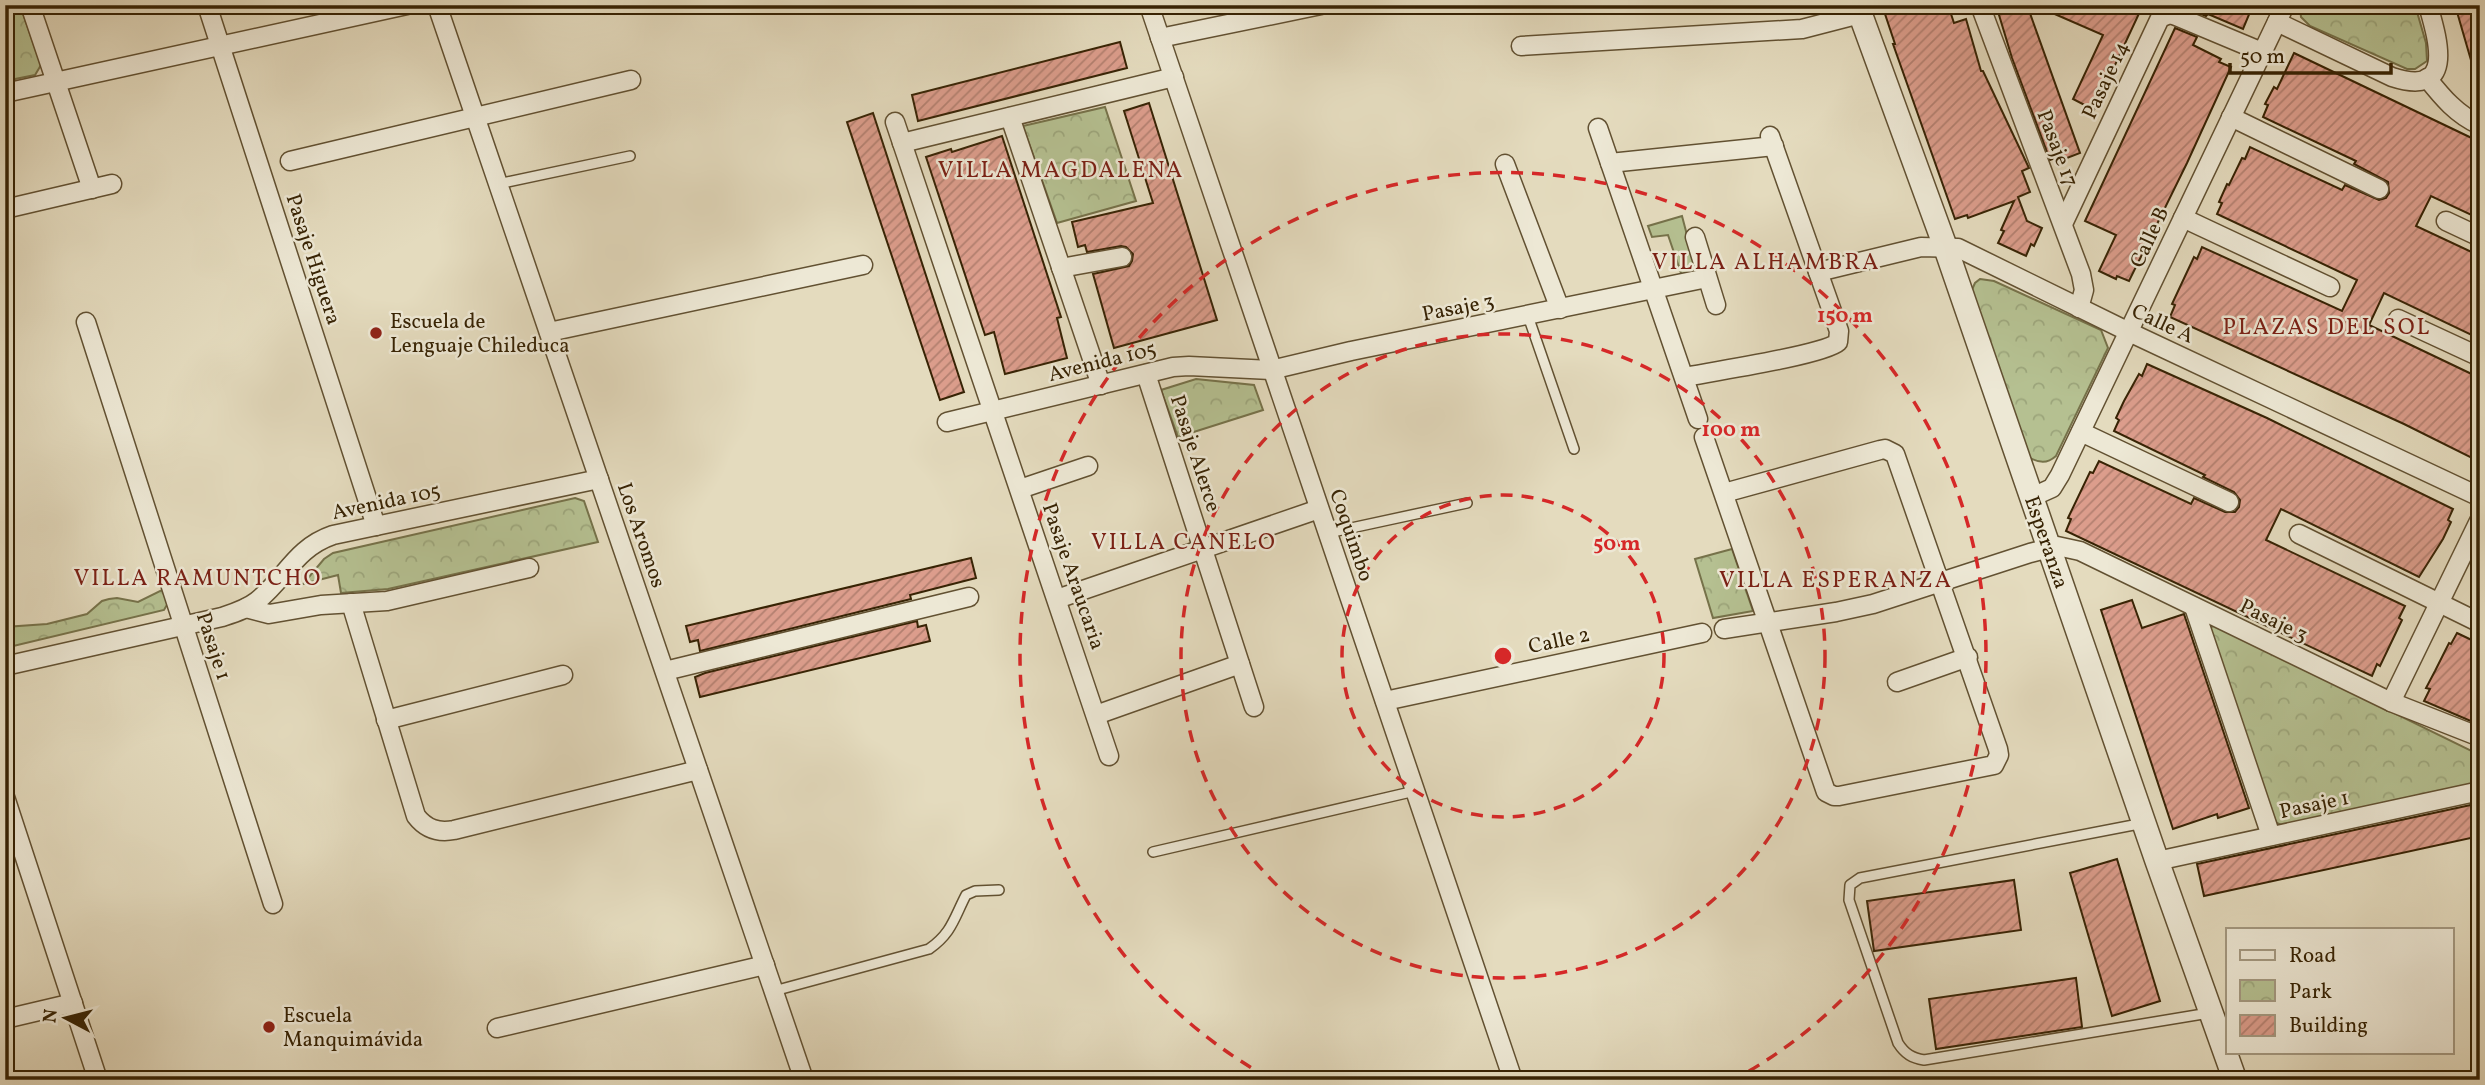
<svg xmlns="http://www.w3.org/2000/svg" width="2485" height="1085" font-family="Vollkorn,serif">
<defs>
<pattern id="park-crowns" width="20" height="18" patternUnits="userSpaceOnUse" patternTransform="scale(1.75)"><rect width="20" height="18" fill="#b5c091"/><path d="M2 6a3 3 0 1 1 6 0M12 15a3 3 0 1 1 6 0" fill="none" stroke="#9ca57b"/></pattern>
<pattern id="building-hatch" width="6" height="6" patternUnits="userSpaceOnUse" patternTransform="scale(1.75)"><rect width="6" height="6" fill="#dc9d8c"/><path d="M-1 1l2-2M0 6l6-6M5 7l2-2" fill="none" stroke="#b38070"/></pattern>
</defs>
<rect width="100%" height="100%" fill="#e4dbbe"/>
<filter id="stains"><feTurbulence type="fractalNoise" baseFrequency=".00286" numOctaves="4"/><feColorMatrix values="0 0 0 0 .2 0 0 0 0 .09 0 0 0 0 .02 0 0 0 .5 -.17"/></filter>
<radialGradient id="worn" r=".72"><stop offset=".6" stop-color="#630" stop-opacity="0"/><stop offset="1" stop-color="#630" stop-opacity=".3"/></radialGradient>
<path fill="#b5c091" stroke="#76724a" stroke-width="2" d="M1682,216L1697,273L1682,276L1668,235L1652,237L1648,226Z"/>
<g fill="url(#park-crowns)" stroke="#76724a" stroke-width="2">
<path d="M5,5H20L41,65L35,75L5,81Z"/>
<path d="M2300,5H2415L2426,43L2427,61L2415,69H2407L2310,26L2301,17Z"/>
<path d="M1105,107L1136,201L1057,223L1023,126Z"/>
<path d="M1980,279L1994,281L2101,330L2108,348L2056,456C2047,464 2039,463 2028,457L1970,294L1975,283Z"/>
<path d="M1196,379L1254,385L1263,410L1178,437L1161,390Z"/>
<path d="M575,498L584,501L598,542L388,589L341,593L338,575L303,584L324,559L333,553Z"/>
<path d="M1732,549L1753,611L1713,618L1695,559Z"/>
<path d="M162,590L168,603L164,610L5,648V627L47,624L87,614L102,601L109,599L117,598L138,602Z"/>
<path d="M2214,625L2480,755V785L2283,826L2275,822L2207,631Z"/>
</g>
<g fill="url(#building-hatch)" stroke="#372304" stroke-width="2">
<path d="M1882,5H1948L1954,23L1966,19L1981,71H1983L2029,168L2022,171L2030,192L2018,197L2027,221L2042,228L2034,246L2031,244L2026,256L1998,243L2004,231L2001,230L2014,201L1968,218L1967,215L1955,219L1893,44H1895Z"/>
<path d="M1996,5H2027L2080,153L2062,160L2061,156L2050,160L2012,58Z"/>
<path d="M2034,5H2096L2113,13L2117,5H2143L2094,110L2073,99L2103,35Z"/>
<path d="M2185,5H2253L2243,29L2208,14L2206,16L2184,7Z"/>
<path d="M2455,5H2480V74H2475Z"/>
<path d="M2175,28L2197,37L2193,45L2221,59L2219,62L2231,67L2187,163L2129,281L2117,276L2116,279L2099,271L2116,235L2085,221Z"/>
<path d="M1120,42L1127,68L918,121L912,95Z"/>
<path d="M2294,53L2480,142V219L2431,196L2416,226L2480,256V339L2384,293L2369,325L2480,378V462L2404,424L2170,317L2175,305L2172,304L2194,257L2197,259L2202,247L2342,311L2357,280L2217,214L2222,203L2219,202L2227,184L2229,185L2242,158L2245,159L2250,147L2342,190L2345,185L2379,200L2386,198L2389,193L2388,182L2354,164L2356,161L2263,117L2268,105L2265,104L2274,87L2277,89Z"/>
<path d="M1149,103L1217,320L1114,348L1093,274L1129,266L1132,261L1133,254L1126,247L1121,246L1087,252L1085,245L1078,247L1072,222L1153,203L1124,111Z"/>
<path d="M873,113L964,392L940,400L847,122Z"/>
<path d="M1002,136L1061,317L1057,318L1067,358L1005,374L994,332L985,335L926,157L951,149L952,152Z"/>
<path d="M2147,364L2267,418L2453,509L2448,520L2451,522L2443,539L2419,577L2281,509L2266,540L2405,606L2399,618L2402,620L2380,666L2377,664L2372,676L2066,531L2071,519L2068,518L2090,472L2093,473L2099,461L2191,504L2194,498L2225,512H2235L2239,507L2240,500L2234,492L2203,477L2205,475L2114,431L2119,420L2116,418L2124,401L2139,374L2142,376Z"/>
<path d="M971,558L976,578L910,595L911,599L700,651L698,640L690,642L686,626Z"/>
<path d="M2132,600L2142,628L2184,614L2249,808L2218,818L2217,814L2173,829L2101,610Z"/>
<path d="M917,621L918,627L926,625L930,641L700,697L695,677L705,673Z"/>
<path d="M2457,633L2480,644V725L2424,701L2430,689L2426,688L2435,671L2449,643L2451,644Z"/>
<path d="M2480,803V836L2204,896L2197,864Z"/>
<path d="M2117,859L2160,1001L2112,1016L2070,873Z"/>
<path d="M2014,880L2021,930L1874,951L1867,901Z"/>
<path d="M2076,978L2082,1027L1936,1049L1929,999Z"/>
</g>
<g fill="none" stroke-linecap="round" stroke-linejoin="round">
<defs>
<g id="service">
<path d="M498,184L630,156"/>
<path d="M1528,316L1574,449"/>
<path d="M1328,533L1467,503"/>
<path d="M2144,823L1860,878L1850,885L1849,900L1898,1043C1905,1054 1912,1058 1924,1060L2209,1013"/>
<path d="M1153,852L1415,791"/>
<path d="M774,991L929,949C952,933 954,918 966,895L975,891L999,890"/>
</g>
<g id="minor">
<path d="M30,5L92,189"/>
<path d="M207,5L376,526"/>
<path d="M437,5L804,1080"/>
<path d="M1149,5L1513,1080"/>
<path d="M1980,5L2081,274L2084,290L2079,308"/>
<path d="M2277,22L2392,77C2456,98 2438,40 2428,5"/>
<path d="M1160,38L1321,5"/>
<path d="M1521,46L1802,29L1860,14"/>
<path d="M2427,78C2442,97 2457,115 2480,125"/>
<path d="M5,93L407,5"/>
<path d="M1010,117L1101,385"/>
<path d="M2231,117L2379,189"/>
<path d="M895,122L1109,756"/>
<path d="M1598,128L1698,419"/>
<path d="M902,143L1174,77"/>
<path d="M290,161L631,80"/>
<path d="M1610,163L1774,146"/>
<path d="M1505,164L1560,309"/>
<path d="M5,209L112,184"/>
<path d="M2183,218L2330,287"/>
<path d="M2446,221L2480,237"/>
<path d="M2063,224L2160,18L2170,14L2176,16L2262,52"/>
<path d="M1695,237L1716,305"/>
<path d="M1061,268L1122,257"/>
<path d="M1818,272L1921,247L1958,248L2129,332L2480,497"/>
<path d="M2398,319L2480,357"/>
<path d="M86,322L273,904"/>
<path d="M549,332L863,265"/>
<path d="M1146,374L1254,707"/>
<path d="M1684,377C1710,372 1824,355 1838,342L1839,331L1770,136"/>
<path d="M947,422L1173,367L1189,366L1271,370L1351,351L1707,278"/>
<path d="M2081,432L2229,502"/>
<path d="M1704,437L1826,792L1834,796H1839L1994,765L1999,755L1998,749L1895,454L1885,449L1880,450L1724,493"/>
<path d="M1020,489L1088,466"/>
<path d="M2032,497L2052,488L2060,475L2285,5"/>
<path d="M2299,534L2480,623"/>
<path d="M1057,599L1319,509"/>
<path d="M351,603L416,816C426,829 438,833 454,830L698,770"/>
<path d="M2194,607L2271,836"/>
<path d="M246,608L269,614L321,605L387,601L529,568"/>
<path d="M1724,629L1836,612L1873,604L2030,553L2057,546L2080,551L2391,702L2480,737"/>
<path d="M5,666L222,617C234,613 247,609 257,601C286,578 295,548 333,535L599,479"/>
<path d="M665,671L969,597"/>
<path d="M1897,682L1968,657"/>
<path d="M1385,701L1702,633"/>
<path d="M2391,702L2480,519"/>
<path d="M1096,715L1240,664"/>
<path d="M386,720L563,675"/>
<path d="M5,797L98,1080"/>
<path d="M2157,861L2480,791"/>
<path d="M5,1019L73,1003"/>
<path d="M497,1028L765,965"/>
</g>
<path id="tertiary" d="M1857,5L1945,246L2157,861L2235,1080"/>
</defs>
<use href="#service" stroke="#625132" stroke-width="12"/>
<use href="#minor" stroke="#625132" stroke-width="21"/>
<use href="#tertiary" stroke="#625132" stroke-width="26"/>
<use href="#service" stroke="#ede8d5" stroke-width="9"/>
<use href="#minor" stroke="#ede8d5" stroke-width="18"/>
<use href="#tertiary" stroke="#ede8d5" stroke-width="23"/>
</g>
<g fill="none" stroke="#d62828" stroke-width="3.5" stroke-dasharray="12 9">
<circle cx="1503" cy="656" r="161"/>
<circle cx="1503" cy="656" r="322"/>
<path d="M1269 1078A483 483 0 1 1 1737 1078"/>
</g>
<g fill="#8f2418" stroke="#ede8d5" stroke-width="2.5">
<circle cx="376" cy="333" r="7"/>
<circle cx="269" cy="1027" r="7"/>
</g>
<g text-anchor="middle" stroke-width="5" stroke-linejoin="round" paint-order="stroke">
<g font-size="21" fill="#372304" stroke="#ede8d5">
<text transform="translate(2105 80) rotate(-65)" y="7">Pasaje 14</text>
<text transform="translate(2058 148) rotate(69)" y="7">Pasaje 17</text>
<text transform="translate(2149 237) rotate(-65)" y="7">Calle B</text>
<text transform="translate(314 259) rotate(72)" y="7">Pasaje Higuera</text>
<text transform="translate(1458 307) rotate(-11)" y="7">Pasaje 3</text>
<text transform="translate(2163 323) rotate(25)" y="7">Calle A</text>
<text transform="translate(1102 361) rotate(-14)" y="7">Avenida 105</text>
<text transform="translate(1196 453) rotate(72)" y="7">Pasaje Alerce</text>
<text transform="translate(386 501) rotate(-12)" y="7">Avenida 105</text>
<text transform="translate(642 535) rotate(71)" y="7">Los Aromos</text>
<text transform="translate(1352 535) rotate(71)" y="7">Coquimbo</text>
<text transform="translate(2047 542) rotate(71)" y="7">Esperanza</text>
<text transform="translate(1074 576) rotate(71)" y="7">Pasaje Araucaria</text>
<text transform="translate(2274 620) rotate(26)" y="7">Pasaje 3</text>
<text transform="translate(1559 640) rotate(-12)" y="7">Calle 2</text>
<text transform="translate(214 646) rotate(72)" y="7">Pasaje 1</text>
<text transform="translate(2314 804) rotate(-12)" y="7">Pasaje 1</text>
</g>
<g font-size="21" fill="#372304" stroke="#ede8d5" text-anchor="start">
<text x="390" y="328">Escuela de<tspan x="390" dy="24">Lenguaje Chileduca</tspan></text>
<text x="283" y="1022">Escuela<tspan x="283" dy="24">Manquimávida</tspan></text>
</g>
<g font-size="23" letter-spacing="2" fill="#7a1f14" stroke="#ede8d5">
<text x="1061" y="177">VILLA MAGDALENA</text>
<text x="1766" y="269">VILLA ALHAMBRA</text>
<text x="2327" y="334">PLAZAS DEL SOL</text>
<text x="1184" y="549">VILLA CANELO</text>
<text x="198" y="585">VILLA RAMUNTCHO</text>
<text x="1836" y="587">VILLA ESPERANZA</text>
</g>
</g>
<circle cx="1503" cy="656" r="10" fill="#d62828" stroke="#ede8d5" stroke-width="3.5"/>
<g font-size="21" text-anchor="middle" font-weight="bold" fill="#d62828" stroke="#ede8d5" stroke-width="5" stroke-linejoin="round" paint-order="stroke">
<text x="1845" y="322">150 m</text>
<text x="1731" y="436">100 m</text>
<text x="1617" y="550">50 m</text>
</g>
<rect width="2485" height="1085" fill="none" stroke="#e4dbbe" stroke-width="28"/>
<rect x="7" y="7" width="2471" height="1071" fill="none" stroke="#372304" stroke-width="3.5"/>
<rect x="14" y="14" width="2457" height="1057" fill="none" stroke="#372304" stroke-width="2"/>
<rect x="2226" y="928" width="228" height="126" fill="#ede8d5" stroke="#a49981" stroke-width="2"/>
<rect x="2240" y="950" width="35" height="10" fill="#ede8d5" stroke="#a49981" stroke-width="2"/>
<text x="2289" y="962" font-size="21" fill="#372304">Road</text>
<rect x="2240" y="980" width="35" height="21" fill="url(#park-crowns)" stroke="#a49981" stroke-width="2"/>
<text x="2289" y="998" font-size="21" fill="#372304">Park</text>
<rect x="2240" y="1015" width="35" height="21" fill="url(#building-hatch)" stroke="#a49981" stroke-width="2"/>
<text x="2289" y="1032" font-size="21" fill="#372304">Building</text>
<g transform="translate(66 1018) rotate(277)" stroke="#ede8d5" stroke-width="5" paint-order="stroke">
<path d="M0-5L12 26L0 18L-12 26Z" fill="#372304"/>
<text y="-10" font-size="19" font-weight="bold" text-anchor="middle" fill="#372304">N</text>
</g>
<path d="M2230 63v10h161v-10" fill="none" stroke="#372304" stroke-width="3.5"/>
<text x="2240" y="63" font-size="21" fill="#372304" stroke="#ede8d5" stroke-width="5" paint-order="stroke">50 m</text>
<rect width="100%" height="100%" filter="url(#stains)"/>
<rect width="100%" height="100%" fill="url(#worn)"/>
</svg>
